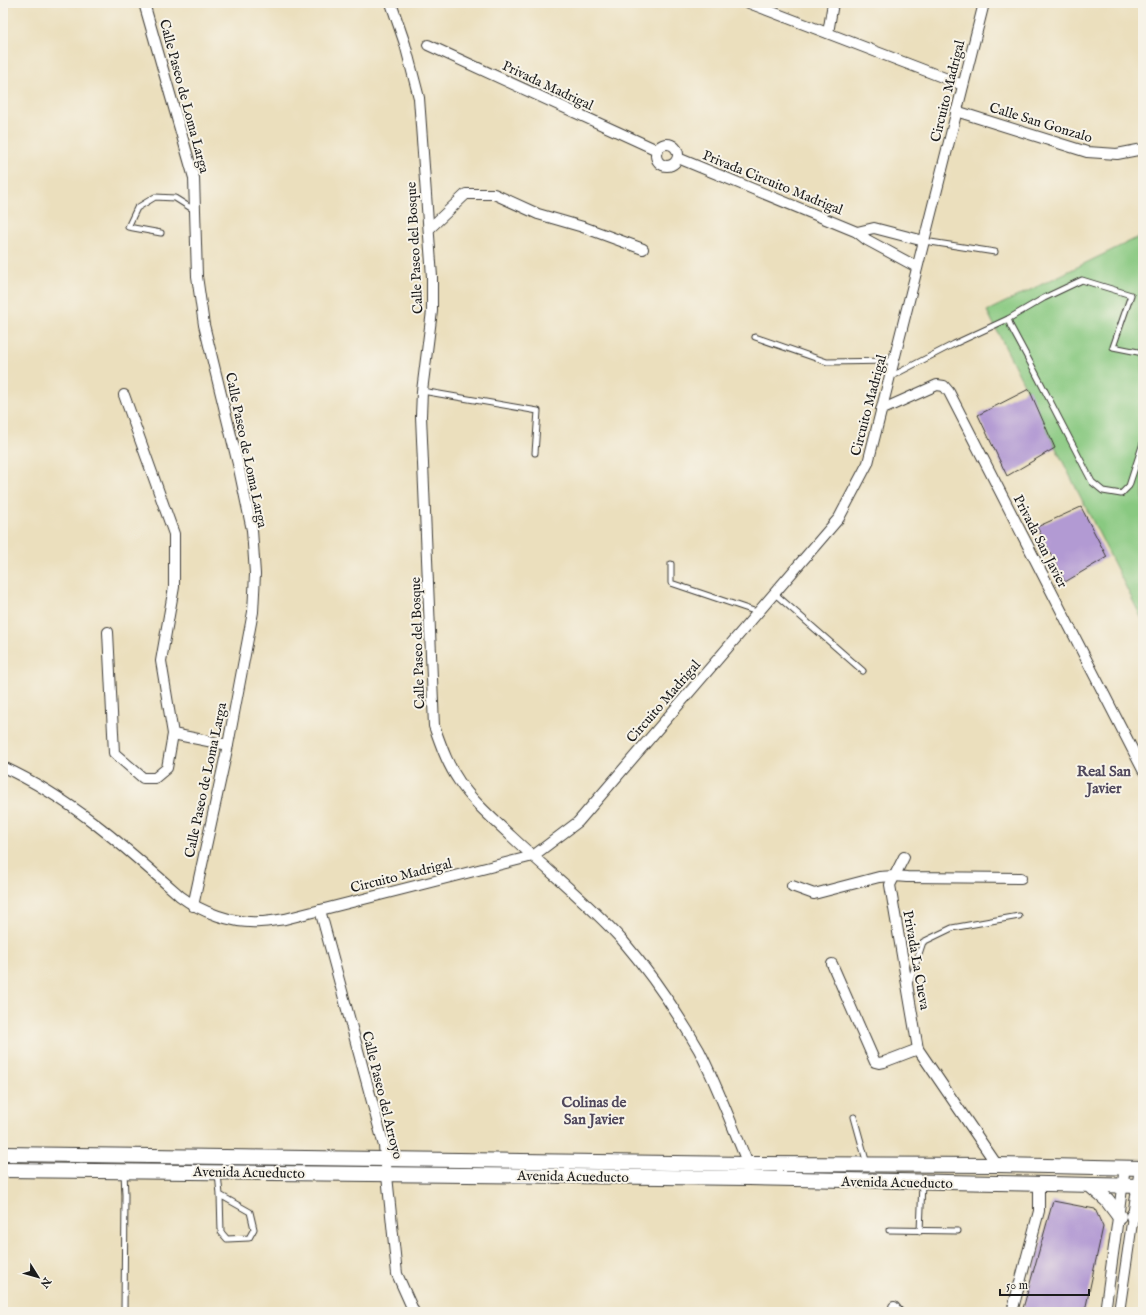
<svg xmlns="http://www.w3.org/2000/svg" width="1146" height="1315" font-family="'IM FELL English',serif">
<rect width="100%" height="100%" fill="#f7f3e8"/>
<filter id="ink" filterUnits="userSpaceOnUse"><feTurbulence type="fractalNoise" baseFrequency=".025" numOctaves="2"/><feDisplacementMap in="SourceGraphic" scale="8" xChannelSelector="R" yChannelSelector="G"/><feConvolveMatrix kernelMatrix="1 2 1 2 8 2 1 2 1" color-interpolation-filters="sRGB"/></filter>
<filter id="wash" filterUnits="userSpaceOnUse"><feTurbulence type="fractalNoise" baseFrequency=".012" numOctaves="4" result="noise"/><feDisplacementMap in="SourceGraphic" scale="16" xChannelSelector="R" yChannelSelector="G"/><feGaussianBlur stdDeviation="0.9" result="paint"/><feColorMatrix in="noise" values="0 0 0 0 0 0 0 0 0 0 0 0 0 0 0 0 0 1.4 0 .05"/><feComposite in="paint" operator="in"/></filter>
<g filter="url(#wash)">
<rect width="100%" height="100%" fill="#ebdfbd"/>
<path fill="#89c981" stroke="#52724e" d="M1143,235V621L987,311Z"/>
<g id="blocks">
<g fill="#b29ad3">
<path d="M1029,389L1055,448L1007,476L978,415Z"/>
<path d="M1081,507L1107,557L1065,582L1037,527Z"/>
<path d="M1053,1201L1095,1209L1103,1227L1086,1306L1083,1312H1022Z"/>
</g>
</g>
</g>
<g filter="url(#ink)">
<use href="#blocks" fill-opacity="0" stroke="#3b3934" stroke-width="1"/>
<g fill="none" stroke-linecap="round" stroke-linejoin="round">
<defs>
<g id="lane">
<path d="M161,233L128,227L137,208L155,197L175,198L194,210"/>
<path d="M924,241L995,252"/>
<path d="M1008,319L1011,327L1032,366L1092,482L1103,491L1121,494L1129,486L1143,443"/>
<path d="M755,337L827,362L894,361"/>
<path d="M890,377L954,344L1008,319L1044,298L1082,280L1131,295L1113,347L1143,353"/>
<path d="M422,391L538,411L535,453"/>
<path d="M671,564V583L757,612"/>
<path d="M774,593L863,671"/>
<path d="M909,984L923,942L952,928L1019,916"/>
<path d="M854,1117L867,1164"/>
<path d="M124,1172L125,1195L124,1312"/>
<path d="M218,1173L220,1195L221,1232L227,1239L249,1238L254,1229L250,1212L220,1195"/>
<path d="M889,1230L958,1231"/>
<path d="M920,1231L922,1183"/>
</g>
<g id="street">
<path d="M144,3L194,178L197,276L204,325L238,464L252,530L255,574L253,612L228,745L193,906"/>
<path d="M391,3L405,44L419,98L432,277V311L422,391L421,416L434,726C441,745 447,764 459,781C473,802 492,818 511,836C548,871 589,903 623,941C652,975 677,1012 699,1050C718,1087 732,1126 748,1164V1170"/>
<path d="M749,3L963,85"/>
<path d="M828,33L833,3"/>
<path d="M428,45L657,150"/>
<path d="M956,111L1087,152L1117,154L1143,149"/>
<circle cx="667" cy="155" r="11"/>
<path d="M678,158L857,232L867,240L917,267"/>
<path d="M429,229L466,194H494L538,214L583,227L643,249"/>
<path d="M857,232L874,228L924,241"/>
<path d="M124,395L174,534V587L161,661L173,734L228,745"/>
<path d="M881,410L937,385L944,386L949,392L1143,770"/>
<path d="M108,632L114,753L143,778H155L167,768L173,734"/>
<path d="M3,767C71,798 125,847 180,896C201,912 233,924 260,922C268,922 277,920 285,919L533,856L578,822L839,518L868,463L984,3"/>
<path d="M904,857L890,885L918,1049L997,1165"/>
<path d="M792,886L814,894L879,877L894,876L907,877L1021,878"/>
<path d="M320,910L384,1146L397,1274L414,1312"/>
<path d="M832,964L875,1062L879,1063L884,1062L918,1049"/>
<path d="M894,1307L898,1312"/>
<path d="M1012,1312L1039,1211V1185"/>
<path d="M1105,1312L1125,1167"/>
<path d="M1119,1312L1140,1168"/>
</g>
<g id="secondary">
<path d="M3,1154L748,1164L997,1165L1143,1168"/>
<path d="M3,1170L749,1178L1143,1186"/>
<path d="M1091,1186L1107,1200L1119,1216"/>
<path d="M1133,1216L1143,1203"/>
</g>
</defs>
<use href="#lane" stroke="#3b3934" stroke-width="7"/>
<use href="#street" stroke="#3b3934" stroke-width="12"/>
<use href="#secondary" stroke="#3b3934" stroke-width="16"/>
<use href="#lane" stroke="#fff" stroke-width="5"/>
<use href="#street" stroke="#fff" stroke-width="10"/>
<use href="#secondary" stroke="#fff" stroke-width="14"/>
</g>
</g>
<g text-anchor="middle" stroke-width="4" stroke-linejoin="round" paint-order="stroke">
<g font-size="14" fill="#1c1c1c" stroke="#f7f3e8">
<text transform="translate(548 85) rotate(25)" y="5">Privada Madrigal</text>
<text transform="translate(947 91) rotate(-76)" y="5">Circuito Madrigal</text>
<text transform="translate(185 96) rotate(75)" y="5">Calle Paseo de Loma Larga</text>
<text transform="translate(1041 122) rotate(17)" y="5">Calle San Gonzalo</text>
<text transform="translate(773 182) rotate(22)" y="5">Privada Circuito Madrigal</text>
<text transform="translate(414 248) rotate(-93)" y="5">Calle Paseo del Bosque</text>
<text transform="translate(868 405) rotate(-75)" y="5">Circuito Madrigal</text>
<text transform="translate(247 450) rotate(78)" y="5">Calle Paseo de Loma Larga</text>
<text transform="translate(1041 541) rotate(63)" y="5">Privada San Javier</text>
<text transform="translate(417 643) rotate(-92)" y="5">Calle Paseo del Bosque</text>
<text transform="translate(663 701) rotate(-49)" y="5">Circuito Madrigal</text>
<text transform="translate(205 780) rotate(-78)" y="5">Calle Paseo de Loma Larga</text>
<text transform="translate(401 875) rotate(-14)" y="5">Circuito Madrigal</text>
<text transform="translate(917 960) rotate(80)" y="5">Privada La Cueva</text>
<text transform="translate(383 1095) rotate(76)" y="5">Calle Paseo del Arroyo</text>
<text transform="translate(249 1172) rotate(1)" y="5">Avenida Acueducto</text>
<text transform="translate(573 1176) rotate(1)" y="5">Avenida Acueducto</text>
<text transform="translate(897 1182) rotate(1)" y="5">Avenida Acueducto</text>
</g>
<g font-size="15" font-weight="bold" fill="#50485c" stroke="#f7f3e8">
<text x="1104" y="776">Real San<tspan x="1104" dy="17">Javier</tspan></text>
<text x="594" y="1107">Colinas de<tspan x="594" dy="17">San Javier</tspan></text>
</g>
</g>
<rect width="1146" height="1315" fill="none" stroke="#f7f3e8" stroke-width="16"/>
<g transform="translate(38 1277) rotate(127)" stroke="#f7f3e8" stroke-width="3" paint-order="stroke">
<path d="M0-3L7 15L0 10L-7 15Z" fill="#1c1c1c"/>
<text y="-6" font-size="11" font-weight="bold" text-anchor="middle" fill="#1c1c1c">N</text>
</g>
<path d="M1000 1289v6h89v-6" fill="none" stroke="#1c1c1c" stroke-width="2"/>
<text x="1006" y="1289" font-size="12" fill="#1c1c1c" stroke="#f7f3e8" stroke-width="3" paint-order="stroke">50 m</text>
</svg>
